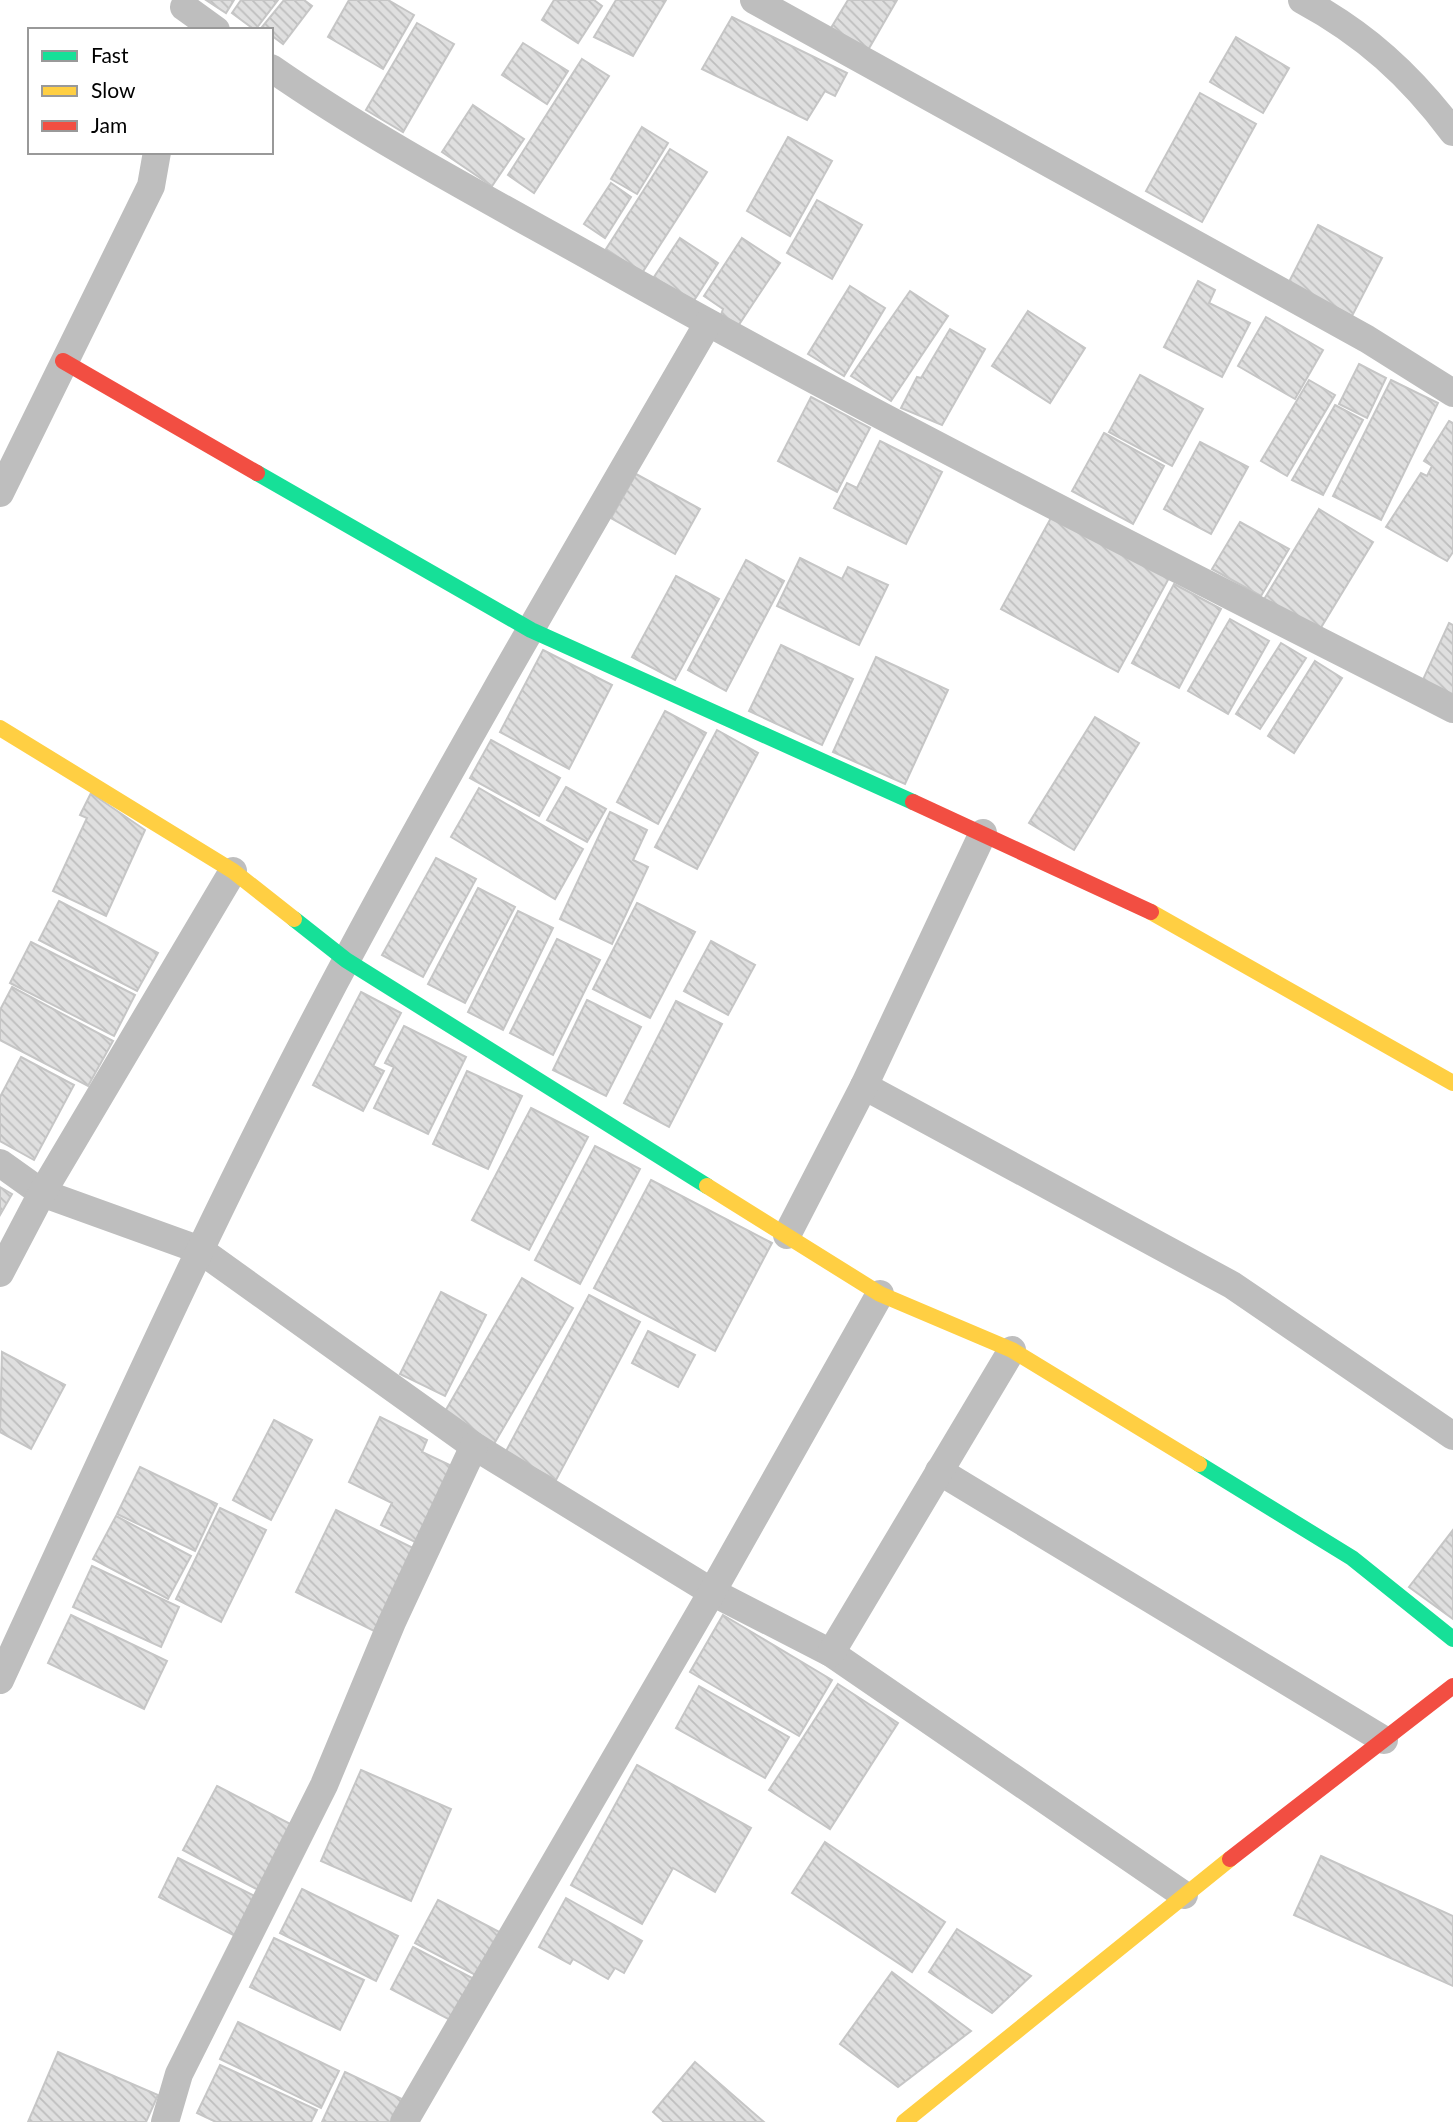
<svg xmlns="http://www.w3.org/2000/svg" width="1453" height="2122" font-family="Lato,sans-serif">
<defs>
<pattern id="building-back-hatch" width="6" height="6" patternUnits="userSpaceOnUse" patternTransform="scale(1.75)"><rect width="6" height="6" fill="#dfdfdf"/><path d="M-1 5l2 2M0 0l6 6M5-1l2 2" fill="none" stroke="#bebebe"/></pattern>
</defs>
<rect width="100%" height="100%" fill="#fff"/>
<g fill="url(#building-back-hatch)" stroke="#c6c6c6" stroke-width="2">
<path d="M206,0H234L226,13Z"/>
<path d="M241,0H278L255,30L232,13Z"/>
<path d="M284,0H304L312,6L283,44L271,35V30L262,27Z"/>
<path d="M349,0H388L414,15L383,69L328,37Z"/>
<path d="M554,0H594L602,6L578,43L542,20Z"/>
<path d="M616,0H666L633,56L594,37Z"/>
<path d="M848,0H897L868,50L831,28Z"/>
<path d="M732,17L847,73L835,96L825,91L807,120L702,69Z"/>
<path d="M417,23L454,44L403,132L366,110Z"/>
<path d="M1236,37L1289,68L1263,113L1210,82Z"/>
<path d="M523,43L568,71L547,104L502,75Z"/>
<path d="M582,59L609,76L534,193L508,175Z"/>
<path d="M1200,93L1256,124L1202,222L1146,191Z"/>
<path d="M473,105L524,139L492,186L442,152Z"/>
<path d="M642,127L668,143L637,194L611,179Z"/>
<path d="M788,137L832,161L790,236L747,211Z"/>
<path d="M670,149L707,172L642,273L606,249Z"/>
<path d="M611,183L631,197L605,238L584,224Z"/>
<path d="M817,200L862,225L832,279L787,253Z"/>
<path d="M1318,225L1382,258L1352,316L1294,286L1290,280Z"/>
<path d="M680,238L718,263L693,302L654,277Z"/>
<path d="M742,238L780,263L738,326L721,315L723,309L704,296Z"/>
<path d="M1198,281L1215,290L1209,303L1250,323L1222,377L1164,347Z"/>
<path d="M850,286L885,308L844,376L808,354Z"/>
<path d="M910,291L948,316L891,401L851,376Z"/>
<path d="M1028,311L1085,348L1050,403L992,366Z"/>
<path d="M1266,317L1323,350L1295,399L1238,366Z"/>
<path d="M950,329L985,349L942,425L901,408L917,377L921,378Z"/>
<path d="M1359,364L1386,378L1367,418L1339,404Z"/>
<path d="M1140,375L1203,409L1172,466L1109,432Z"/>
<path d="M1309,380L1335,395L1287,476L1261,461Z"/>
<path d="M1391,380L1438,403L1381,520L1333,496Z"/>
<path d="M811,397L870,428L837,492L778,461Z"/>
<path d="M1335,405L1363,420L1323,495L1292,480Z"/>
<path d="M1449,421L1453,423V552L1447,561L1386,527L1421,473L1427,476L1432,466L1424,461Z"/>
<path d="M1104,433L1164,466L1133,524L1072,491Z"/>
<path d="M880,441L942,472L906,544L834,508L847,483L857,488Z"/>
<path d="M1200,442L1248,467L1211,534L1164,509Z"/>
<path d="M636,474L700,509L675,554L611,518Z"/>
<path d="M1319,509L1373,542L1317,634L1263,601Z"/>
<path d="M1052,516L1169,578L1118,672L1001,609Z"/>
<path d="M1240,522L1289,549L1261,596L1212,569Z"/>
<path d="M800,558L842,579L848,567L888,585L859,645L777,606Z"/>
<path d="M746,560L784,581L726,691L688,670Z"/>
<path d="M676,576L719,599L675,680L632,657Z"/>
<path d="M1174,584L1221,609L1179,688L1132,663Z"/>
<path d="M1230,619L1269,641L1228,714L1188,691Z"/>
<path d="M1449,623L1453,625V699L1421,684Z"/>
<path d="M1281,643L1306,658L1260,729L1236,714Z"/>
<path d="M781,645L853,679L822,745L749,711Z"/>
<path d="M543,650L612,685L569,769L500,732Z"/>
<path d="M876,657L948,690L905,784L833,752Z"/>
<path d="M1315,661L1342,678L1294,753L1268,736Z"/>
<path d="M665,711L706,733L658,824L617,802Z"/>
<path d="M1095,717L1139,743L1074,850L1029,823Z"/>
<path d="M717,730L758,753L697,869L655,847Z"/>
<path d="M491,740L560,778L539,816L470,778Z"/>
<path d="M566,787L606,809L587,842L547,820Z"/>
<path d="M479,788L583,849L555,899L451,837Z"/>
<path d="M91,793L145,830L106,916L53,891L87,818L80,815Z"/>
<path d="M610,812L647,830L633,860L648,867L612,944L560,919Z"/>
<path d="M436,858L476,879L423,977L382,955Z"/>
<path d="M478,888L515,907L465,1003L428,984Z"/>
<path d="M59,901L158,953L137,991L39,940Z"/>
<path d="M637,903L695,932L650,1018L593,989Z"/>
<path d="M518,911L553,928L503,1030L468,1012Z"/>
<path d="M557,939L600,960L553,1055L510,1033Z"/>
<path d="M711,941L755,965L728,1015L684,991Z"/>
<path d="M31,942L135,995L114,1036L10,983Z"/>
<path d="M12,987L113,1041L88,1086L0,1040V1010Z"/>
<path d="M361,992L401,1013L373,1066L384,1071L363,1111L313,1085Z"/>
<path d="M587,1000L641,1027L606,1096L553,1070Z"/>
<path d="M676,1001L722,1024L669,1127L624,1103Z"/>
<path d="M404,1026L466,1057L428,1134L374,1108L394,1067L385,1063Z"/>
<path d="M21,1057L74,1085L34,1160L0,1141V1097Z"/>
<path d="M467,1071L522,1096L488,1169L433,1144Z"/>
<path d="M531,1108L588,1137L529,1250L472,1220Z"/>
<path d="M595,1146L640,1169L580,1284L535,1260Z"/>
<path d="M651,1180L772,1243L715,1351L594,1288Z"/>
<path d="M0,1187L12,1194L0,1215Z"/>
<path d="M522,1278L573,1308L494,1444L443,1415Z"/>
<path d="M441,1292L486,1315L445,1396L400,1374Z"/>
<path d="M589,1295L640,1322L556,1480L505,1453Z"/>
<path d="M648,1331L695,1355L678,1387L632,1363Z"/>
<path d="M2,1352L65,1385L31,1449L0,1432Z"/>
<path d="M380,1417L427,1440L422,1452L456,1468L419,1544L381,1525L392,1503L349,1482Z"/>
<path d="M274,1420L312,1440L271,1520L233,1500Z"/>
<path d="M140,1467L217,1504L195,1551L117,1514Z"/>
<path d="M220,1508L266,1530L221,1622L176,1599Z"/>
<path d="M336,1510L415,1549L374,1631L296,1592Z"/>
<path d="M116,1516L191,1556L168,1599L93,1559Z"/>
<path d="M1453,1530V1619L1409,1587Z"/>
<path d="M92,1566L179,1607L161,1647L73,1607Z"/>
<path d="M71,1615L167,1661L144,1709L48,1663Z"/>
<path d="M723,1615L832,1680L799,1736L690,1672Z"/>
<path d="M838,1684L898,1723L830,1829L769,1790Z"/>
<path d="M699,1686L789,1737L765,1778L676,1728Z"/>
<path d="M637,1765L751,1828L715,1892L673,1868L642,1924L571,1885Z"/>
<path d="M361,1770L451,1809L411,1901L321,1861Z"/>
<path d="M217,1786L298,1828L264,1893L183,1850Z"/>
<path d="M825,1842L945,1922L912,1972L792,1893Z"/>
<path d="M1321,1856L1453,1916V1986L1294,1915Z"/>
<path d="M178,1858L261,1899L241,1939L159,1897Z"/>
<path d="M302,1889L398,1936L376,1981L280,1933Z"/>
<path d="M566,1898L642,1941L624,1973L615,1968L608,1979L573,1959L570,1964L539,1947Z"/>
<path d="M438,1900L505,1935L481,1978L415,1943Z"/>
<path d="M957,1929L1031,1976L992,2013L929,1972Z"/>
<path d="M274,1938L364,1980L340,2030L250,1987Z"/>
<path d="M413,1947L474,1979L452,2021L391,1989Z"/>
<path d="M892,1972L971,2031L898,2087L840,2044Z"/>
<path d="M238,2022L339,2071L321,2108L220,2059Z"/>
<path d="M58,2052L158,2095L146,2122H28Z"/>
<path d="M695,2062L764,2122H664L653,2112Z"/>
<path d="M220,2065L317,2110L311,2122H216L197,2113Z"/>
<path d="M345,2072L406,2101L396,2122H322Z"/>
</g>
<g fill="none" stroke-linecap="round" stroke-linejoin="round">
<g stroke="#bebebe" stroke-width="28">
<path d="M754,0L1367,339L1453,393"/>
<path d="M1302,0C1365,34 1410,75 1453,132"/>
<path d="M184,7L216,30"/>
<path d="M271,68C376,141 491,201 603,264C881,421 1168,564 1453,709"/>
<path d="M0,493L151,186L157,152"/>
<path d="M864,1086L1232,1285L1453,1436"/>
<path d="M0,1163L42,1193L200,1250L474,1446L712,1592L831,1653L1184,1895"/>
<path d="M787,1235L864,1086L983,833"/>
<path d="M0,1273L42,1193L233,871"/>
<path d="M939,1471L1384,1740"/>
<path d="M831,1653L1012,1350"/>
<path d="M0,1680C112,1438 221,1194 347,959C462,744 586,534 708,323"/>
<path d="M165,2122L179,2074L324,1785L392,1622L474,1446"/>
<path d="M404,2122L712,1592L880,1294"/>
</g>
<g stroke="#16e098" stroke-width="16">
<path d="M257,473L531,630L913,802"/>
<path d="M294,919L346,960L707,1186"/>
<path d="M1199,1464L1352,1558L1453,1639"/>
</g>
<g stroke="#ffcf43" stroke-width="16">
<path d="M0,728L233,871L294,919"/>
<path d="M1151,912L1453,1083"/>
<path d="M707,1186L880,1294L1012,1350L1199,1464"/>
<path d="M904,2122L1230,1859"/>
</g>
<g stroke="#f24e42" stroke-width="16">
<path d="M63,361L257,473"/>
<path d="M913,802L1151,912"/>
<path d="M1230,1859L1453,1686"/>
</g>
</g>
<rect x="28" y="28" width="245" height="126" fill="#ffffff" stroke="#999999" stroke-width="2"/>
<rect x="42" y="51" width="35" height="10" fill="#16e098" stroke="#999999" stroke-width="2"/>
<text x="91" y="63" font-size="21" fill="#000000">Fast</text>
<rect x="42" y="86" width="35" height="10" fill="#ffcf43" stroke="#999999" stroke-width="2"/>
<text x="91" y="98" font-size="21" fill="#000000">Slow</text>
<rect x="42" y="121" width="35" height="10" fill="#f24e42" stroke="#999999" stroke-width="2"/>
<text x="91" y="133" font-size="21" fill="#000000">Jam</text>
</svg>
